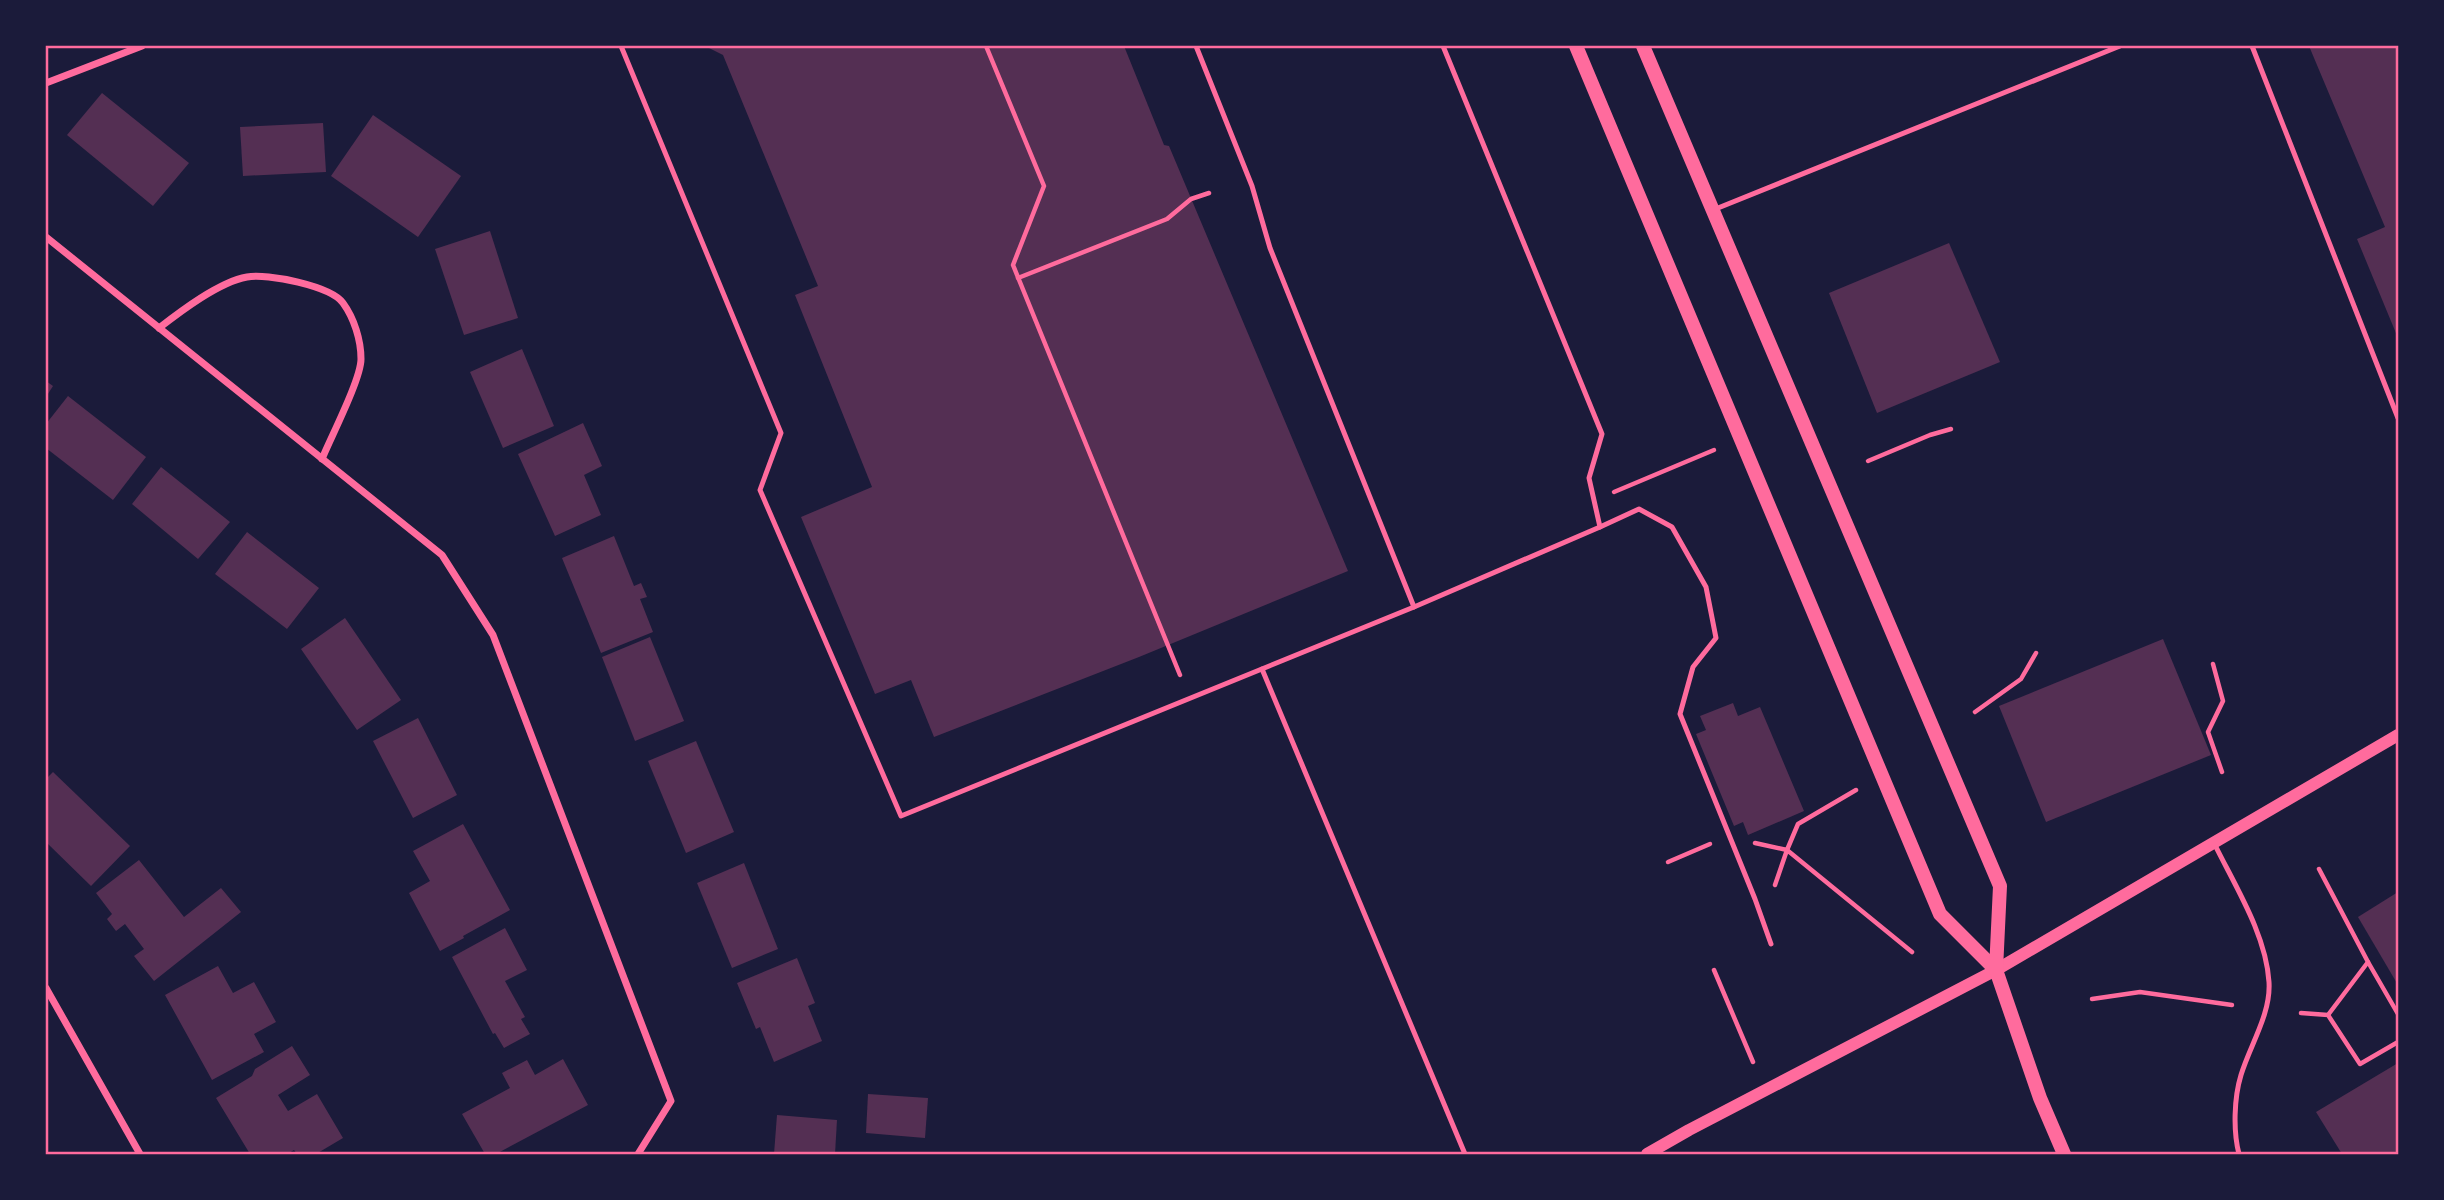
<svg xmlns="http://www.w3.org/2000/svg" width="2444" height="1200" font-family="'Source Sans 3',sans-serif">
<rect width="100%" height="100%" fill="#1b1b3a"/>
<g fill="#542f53">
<path d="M705,46H1124L1164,145L1169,146L1348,571L1139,657L934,737L911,680L875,694L801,517L872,487L795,295L818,286L723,55Z"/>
<path d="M2309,46H2398V338L2357,239L2385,227Z"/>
<path d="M102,93L189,163L153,206L67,135Z"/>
<path d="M373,115L461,176L418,237L331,176Z"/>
<path d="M323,123L326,172L243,176L240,127Z"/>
<path d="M490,231L518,318L464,335L435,249Z"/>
<path d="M1949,243L2000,362L1877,413L1829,293Z"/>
<path d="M522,349L554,426L503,448L470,372Z"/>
<path d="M46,381L53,386L46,397Z"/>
<path d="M68,396L146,457L113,500L46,448V424Z"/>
<path d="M583,423L602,466L584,475L601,515L555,536L518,454Z"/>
<path d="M161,467L230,522L198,559L132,504Z"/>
<path d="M247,532L319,588L287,629L215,574Z"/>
<path d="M614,536L634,586L641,583L647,597L640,599L653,632L601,653L562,558Z"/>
<path d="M345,618L401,700L357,730L301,649Z"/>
<path d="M650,637L684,721L635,741L602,657Z"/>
<path d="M2163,639L2211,755L2046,822L1999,706Z"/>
<path d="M1733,703L1738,716L1760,707L1804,811L1748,835L1743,822L1734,826L1696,734L1706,730L1700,716Z"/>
<path d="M418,718L457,795L413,818L373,741Z"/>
<path d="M696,741L734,832L686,853L648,761Z"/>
<path d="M53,772L130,846L91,886L46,842V779Z"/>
<path d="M463,824L510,910L463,936L464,938L440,951L409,893L430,881L413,851Z"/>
<path d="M139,860L184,917L221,888L241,912L154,981L134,956L144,949L125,924L116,931L107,919L112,914L96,893Z"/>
<path d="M744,863L778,949L732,968L697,883Z"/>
<path d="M2398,892V985L2358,917Z"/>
<path d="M505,928L527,970L505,981L525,1017L521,1019L530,1034L504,1048L495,1033L493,1034L452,957Z"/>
<path d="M797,958L815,1003L808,1006L822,1041L774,1062L760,1027L756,1029L737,983Z"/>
<path d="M218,966L233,993L254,982L276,1022L254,1034L264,1052L212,1080L165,995Z"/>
<path d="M292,1046L310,1075L278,1095L288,1111L317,1094L343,1138L316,1154H297L294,1150L287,1154H250L216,1098L252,1076L255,1069Z"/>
<path d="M563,1059L588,1105L496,1154H485L462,1114L510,1088L502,1073L527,1060L535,1075Z"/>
<path d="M2398,1063V1154H2342L2316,1112Z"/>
<path d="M868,1094L928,1098L925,1138L866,1133Z"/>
<path d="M777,1115L837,1120L835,1154H774Z"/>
</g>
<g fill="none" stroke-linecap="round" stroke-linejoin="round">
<g stroke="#ff6b9d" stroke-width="4.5">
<path d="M986,46L1044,186L1013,265L1180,675"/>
<path d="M1018,278L1167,219L1191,199L1209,193"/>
<path d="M1868,461L1930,435L1951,429"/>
<path d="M1614,492L1714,450"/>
<path d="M2213,664L2223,701L2208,732L2222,772"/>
<path d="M1975,712L2021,679L2036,653"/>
<path d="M1755,843L1787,850L1798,824L1856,790"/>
<path d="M1668,862L1710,844"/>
<path d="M2319,869L2368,962L2328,1015"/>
<path d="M1775,885L1787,850L1912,952"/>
<path d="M2368,962L2398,1014"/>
<path d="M1714,970L1753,1062"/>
<path d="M2092,999L2140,992L2232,1005"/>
<path d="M2301,1013L2328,1015L2360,1064L2398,1042"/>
</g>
<g stroke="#ff6b9d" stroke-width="5">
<path d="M621,46L781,433L760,490L901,816L1414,607L1600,527L1589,478L1602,434L1443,46"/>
<path d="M1196,46L1252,186L1270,248L1414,607"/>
<path d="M2252,46L2398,418"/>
<path d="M1713,210L2120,46"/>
<path d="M1600,527L1639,509L1672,527L1706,587L1716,638L1693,667L1680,714L1755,899L1771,944"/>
<path d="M1262,669L1465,1154"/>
<path d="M2214,843C2235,886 2266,934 2269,982C2271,1014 2250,1045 2241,1075C2234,1098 2233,1131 2239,1154"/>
</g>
<g stroke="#ff6b9d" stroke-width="7">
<path d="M46,83L142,46"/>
<path d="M46,237L442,555L493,635L671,1101L638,1154"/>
<path d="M159,328C181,311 219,282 247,277C267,273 331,286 343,303C354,318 361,340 361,359C361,379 331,437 322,459"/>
<path d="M46,988L140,1154"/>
</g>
<path stroke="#ff6b9d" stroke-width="12" d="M1647,1154L1689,1130L1996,970L2398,735"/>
<g stroke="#ff6b9d" stroke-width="14">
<path d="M1576,46L1940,914L1996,970"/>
<path d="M1643,46L2000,886L1996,970L2040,1098L2064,1154"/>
</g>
</g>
<rect width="2444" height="1200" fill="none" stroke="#1b1b3a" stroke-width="94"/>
<rect x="47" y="47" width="2350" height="1106" fill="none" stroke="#ff6b9d" stroke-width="2.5"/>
</svg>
